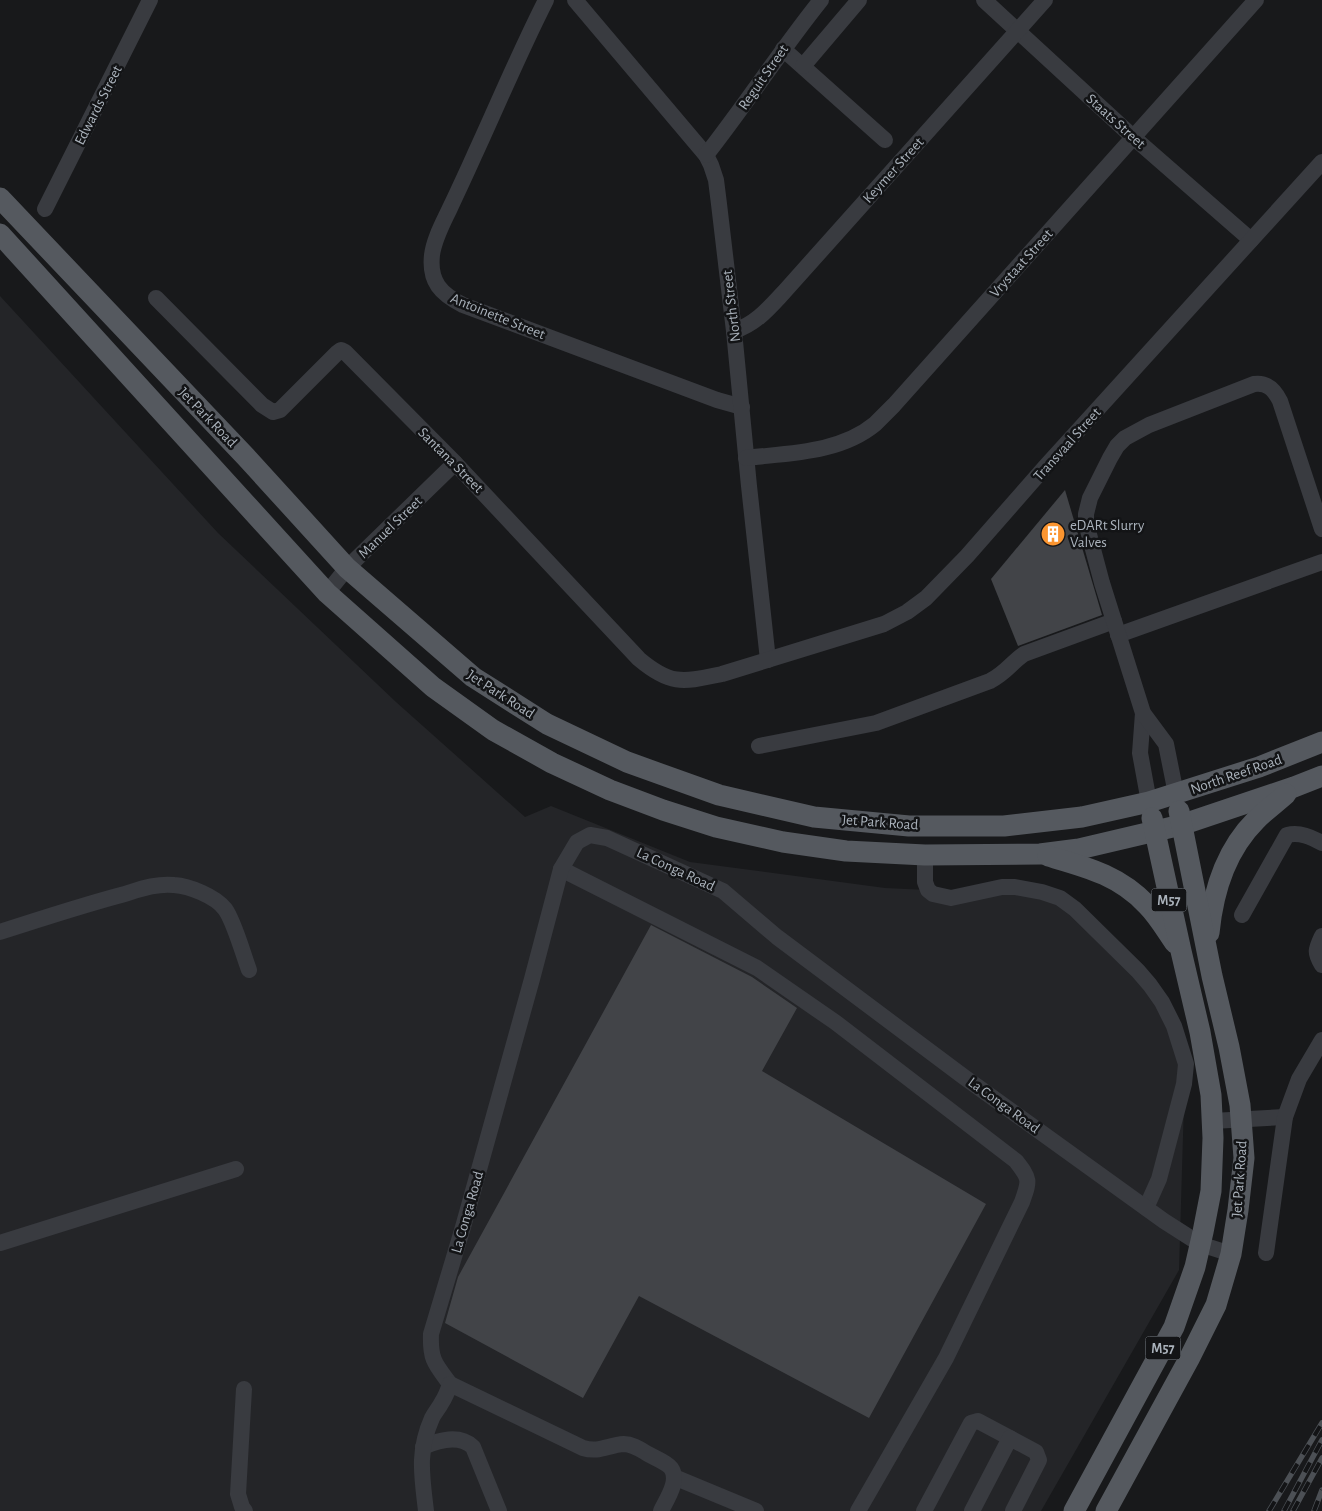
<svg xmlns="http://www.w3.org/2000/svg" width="1322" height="1511" font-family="'Alegreya Sans',sans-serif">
<rect width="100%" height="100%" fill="#18191b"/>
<path fill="#242528" d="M0,296L218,533L396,702L525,817L551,806L690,862L885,888L1056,896L1156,994L1185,1069L1179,1270L1041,1511H0Z"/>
<g fill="#424448">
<path d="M1065,490L1102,615L1018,646L991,579Z"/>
<path d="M651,925L752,977L797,1008L762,1071L986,1204L869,1418L639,1296L583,1398L445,1323L458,1277Z"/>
</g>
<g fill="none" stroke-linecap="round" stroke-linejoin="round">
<g stroke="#393b40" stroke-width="16">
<path d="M546,0C520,51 498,104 474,156C466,174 458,191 450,208C443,223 434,239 432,255C429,282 441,294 463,305L717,400L742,407"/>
<path d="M575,0L706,155L711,165L716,180L719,204L734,331L749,486L768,660"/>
<path d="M984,0L1133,137L1251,240"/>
<path d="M783,49L885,140"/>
<path d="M803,66L859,0"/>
<path d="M706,155C746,104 781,50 821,0"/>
<path d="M45,209L150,0"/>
<path d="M156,298L262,405L273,412L280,410L337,353L341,350L345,352L455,463L639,659C671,686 683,682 722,674L884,624L907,612L926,598L967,556L1045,467L1322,162"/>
<path d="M734,331C756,324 769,308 784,292L1045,0"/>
<path d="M746,458C789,453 840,453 875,424C881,418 888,411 894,405L1256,0"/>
<path d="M327,593L347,568L455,463"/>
<path d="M1118,635L1322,562"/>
<path d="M1143,713L1140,753L1149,802"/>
<path d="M759,746L876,723L990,681C1006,673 1011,663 1024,654L1114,621"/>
<path d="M1176,794L1166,744L1143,713L1102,583L1086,523V514L1090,498L1110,458L1117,446L1125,438L1149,425L1254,384C1267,382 1274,389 1280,401L1322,529"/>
<path d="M925,855V882L928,890L933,894L951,898L1002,887H1015L1042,892L1060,898L1075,909L1138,971L1150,985L1162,1002L1174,1026L1186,1064L1184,1084L1159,1179L1146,1208"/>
<path d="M561,869L757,968L835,1022L1016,1161C1030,1179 1030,1180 1022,1202L946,1358L858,1511"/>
<path d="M1242,915L1287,835C1300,832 1311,837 1322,843"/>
<path d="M0,932C40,919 80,906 121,895C138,890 156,883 174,885C189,886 215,896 225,909C234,921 243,954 249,970"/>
<path d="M1322,936C1316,949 1314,952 1322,965"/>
<path d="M1212,1121L1285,1117"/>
<path d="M0,1243L236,1169"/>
<path d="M1266,1253L1285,1117L1299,1079L1322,1040"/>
<path d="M450,1384C435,1364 430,1360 431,1334L463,1227L532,979L561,869L577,842L590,835L607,838L723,891L777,937L964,1077L1164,1221L1200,1244L1231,1254"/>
<path d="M244,1389L238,1494L242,1507L245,1511"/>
<path d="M423,1447C439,1440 459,1434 473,1447L499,1511"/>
<path d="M674,1477L756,1511"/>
<path d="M426,1511C422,1476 417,1452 432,1418C435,1412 439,1408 442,1402C446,1396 448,1390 450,1384L583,1448C599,1453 608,1445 624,1444C633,1444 641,1450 648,1454C655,1458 666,1462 671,1468C680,1481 666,1500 661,1511"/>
<path d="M924,1511L971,1423L978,1421L1010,1438"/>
<path d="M972,1511L1010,1438L1036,1452L1039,1460L1013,1511"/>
</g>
<g stroke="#55595f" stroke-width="21">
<path d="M0,198L246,457L347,568L473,677L547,724L627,762L719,795L814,817L909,826H1004L1082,817L1149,802L1259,767L1322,742"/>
<path d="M0,234L327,593L433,687L493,730L552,763L610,790L663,810L716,827L783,842L846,851L925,855L1040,854L1079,849L1181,825L1294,787L1322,776"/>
<path d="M1048,856C1086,867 1119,875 1147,905C1158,916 1166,930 1175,943"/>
<path d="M1209,933C1213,891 1226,850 1256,820C1265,811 1276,803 1286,794"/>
<path d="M1074,1511L1174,1327L1195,1267L1203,1232L1211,1191L1213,1138L1211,1095L1200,1032L1181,951L1152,818"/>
<path d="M1106,1511L1189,1359L1216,1305L1231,1254L1238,1210L1244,1158L1240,1105L1229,1047L1212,976L1179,811"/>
</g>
<defs>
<g id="rail">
<path d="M1269,1511L1322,1423"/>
<path d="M1284,1511L1322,1440"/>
<path d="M1293,1511L1322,1458"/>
<path d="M1314,1511L1322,1490"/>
</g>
</defs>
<use href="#rail" stroke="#4c5055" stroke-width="5.5"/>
<use href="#rail" stroke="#131416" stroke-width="4" stroke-dasharray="11" stroke-linecap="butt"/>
</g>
<defs>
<symbol id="building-disc" viewBox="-11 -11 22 22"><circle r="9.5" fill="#fb9530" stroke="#131416"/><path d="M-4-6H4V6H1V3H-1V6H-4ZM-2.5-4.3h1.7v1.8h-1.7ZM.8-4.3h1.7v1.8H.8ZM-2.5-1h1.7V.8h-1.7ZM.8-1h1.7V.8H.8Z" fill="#fff"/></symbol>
</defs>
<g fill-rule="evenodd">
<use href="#building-disc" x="1039" y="520" width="28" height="28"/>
</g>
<g text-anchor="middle" stroke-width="5" stroke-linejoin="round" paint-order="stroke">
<g fill="#131416" stroke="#7d838a" stroke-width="1">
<rect x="1151.5" y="888.5" width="35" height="23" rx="4"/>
<rect x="1145.5" y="1336.5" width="35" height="23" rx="4"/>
</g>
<g font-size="14" font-weight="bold" fill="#aab2bb">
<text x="1169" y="905">M57</text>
<text x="1163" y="1353">M57</text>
</g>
<g font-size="15" fill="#aab2bb" stroke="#131416">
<text transform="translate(763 77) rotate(-55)" y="5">Reguit Street</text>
<text transform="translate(98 105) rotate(-63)" y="5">Edwards Street</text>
<text transform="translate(1116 121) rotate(42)" y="5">Staats Street</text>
<text transform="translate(893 170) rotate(-48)" y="5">Keymer Street</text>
<text transform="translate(1021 263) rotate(-48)" y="5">Vrystaat Street</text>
<text transform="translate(731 306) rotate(-97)" y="5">North Street</text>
<text transform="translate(498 316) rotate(22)" y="5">Antoinette Street</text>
<text transform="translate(208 417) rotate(46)" y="5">Jet Park Road</text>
<text transform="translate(1067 444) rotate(-48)" y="5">Transvaal Street</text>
<text transform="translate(451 460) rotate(45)" y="5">Santana Street</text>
<text transform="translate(390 527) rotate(-44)" y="5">Manuel Street</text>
<text transform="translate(501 694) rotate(33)" y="5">Jet Park Road</text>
<text transform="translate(1236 774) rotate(-19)" y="5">North Reef Road</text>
<text transform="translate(880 822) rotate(4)" y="5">Jet Park Road</text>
<text transform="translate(676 869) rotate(25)" y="5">La Conga Road</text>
<text transform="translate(1004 1105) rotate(36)" y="5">La Conga Road</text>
<text transform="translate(1239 1179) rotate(-86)" y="5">Jet Park Road</text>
<text transform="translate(467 1212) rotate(-74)" y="5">La Conga Road</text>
</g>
<g font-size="15" fill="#aab2bb" stroke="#131416" text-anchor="start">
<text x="1070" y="530">eDARt Slurry<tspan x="1070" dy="17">Valves</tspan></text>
</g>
</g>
</svg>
